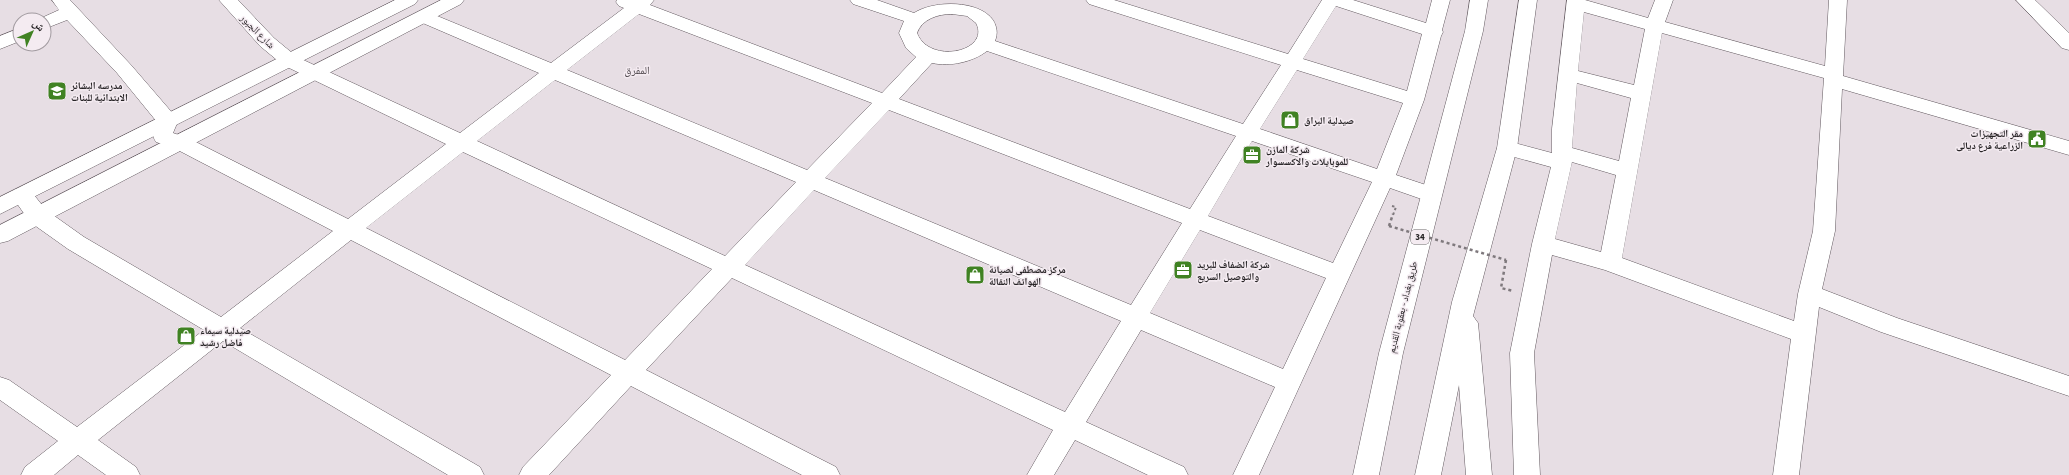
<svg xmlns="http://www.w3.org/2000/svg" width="2069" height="475" font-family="'Source Sans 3','Noto Naskh Arabic',sans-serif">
<rect width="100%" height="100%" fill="#e7dee4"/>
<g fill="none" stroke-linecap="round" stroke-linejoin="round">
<defs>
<g id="street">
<path d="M52,0H70L131,65L175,116L178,121L173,133L188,138L348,219L446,144L283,65L260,46L219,0H238L274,38L297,57L460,133L539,73L418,21L415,17L418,13L424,11L430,13L551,63L624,8L619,6L616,2L617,0H654L650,5L882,93L916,57L906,48L899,33L904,21L853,4L850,0H877L914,13C934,0 979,0 993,20C997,27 998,33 995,41L1243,124L1281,65L1089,4L1086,0H1114L1288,54L1322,0H1353L1426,23L1432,0H1450L1442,30L1443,32L1441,36L1424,100L1396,175L1438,189L1441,194L1438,199L1430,202L1390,188L1259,475H1233L1275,387L1141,330L1086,422L1184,467L1188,475H1148L1075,440L1054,475H1027L1053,430L732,278L646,370L836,467L840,475H802L631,386L549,475H519L523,467L611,375L351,240L240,328L480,467L484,475H448L223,341L98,440L136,467L140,475H106L78,455L54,475H21L25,467L58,441L0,400V377L9,380L77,427L204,330L68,249L30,222L11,195L14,190L22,187L30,190L46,210L84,237L221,317L333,231L174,148L156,142C151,134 153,130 157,122L117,73L67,20L44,29V20H37L59,10ZM1336,6L1422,34L1407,91L1303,59ZM639,14L872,103L807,170L567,70ZM952,14L967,16L976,23C991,52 929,65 917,33C922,19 938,14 952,14ZM987,51L1236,136L1190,209L899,99L932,63C950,67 973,62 987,51ZM1297,70L1403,103L1377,169L1260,129ZM555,80L796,182L725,256L477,141ZM889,110L1182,223L1131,305L825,178ZM1252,141L1372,182L1333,263L1208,216ZM463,152L712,269L625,360L366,228ZM814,190L1121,321L1065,412L745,265ZM1200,230L1326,278L1283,369L1150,313Z"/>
<path d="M1567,0H1585L1648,18L1655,0H1673L1665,22L1825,66L1829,0H1847L1843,76L2069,141V155L1842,89L1835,231L1822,289L1897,318L2069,376V396L1881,332L1819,307L1799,475H1773L1791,339L1605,270L1552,255L1534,353L1540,475H1514L1510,353L1532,244L1551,167L1500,153L1497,148L1500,143L1507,141L1552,153V129ZM1584,12L1645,29L1634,85L1578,71ZM1662,33L1824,78L1813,231L1798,294L1794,321L1622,258ZM1577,83L1631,98L1619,161L1572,148ZM1572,162L1616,175L1601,252L1555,239Z"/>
<path d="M2016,0H2035L2069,33V50L2062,48Z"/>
<path d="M20,28V41L0,49V36Z"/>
</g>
<g id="secondary">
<path d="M395,0H418L415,4L0,214V197Z"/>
<path d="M441,0H464L461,4L8,241L0,243V225Z"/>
</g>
<g id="highway">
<path d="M1470,0H1488L1483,31L1403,353L1379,475H1353L1379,353L1465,31Z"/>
<path d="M1519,0H1537L1517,148L1473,316L1478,323L1492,475H1466L1459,385L1441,475H1415L1452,302L1497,148Z"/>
</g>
</defs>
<use href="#street" stroke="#635a60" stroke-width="1"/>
<use href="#secondary" stroke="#635a60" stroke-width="1"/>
<use href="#highway" stroke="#635a60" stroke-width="1"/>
<path stroke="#7f797d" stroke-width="2" stroke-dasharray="2.5 2.5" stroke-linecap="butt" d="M1392,206L1396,207L1393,215"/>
<g stroke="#7f797d" stroke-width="2.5" stroke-dasharray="3 3" stroke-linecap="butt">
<path d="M1389,226L1393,214"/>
<path d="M1506,260L1501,288L1513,291"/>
</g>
<use href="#street" fill="#fff" fill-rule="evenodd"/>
<use href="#secondary" fill="#fff" fill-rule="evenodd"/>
<use href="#highway" fill="#fff" fill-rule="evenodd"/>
<path stroke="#7f797d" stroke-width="2.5" stroke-dasharray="3 3" stroke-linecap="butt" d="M1389,226L1506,260"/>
</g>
<defs>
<symbol id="school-square" viewBox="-11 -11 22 22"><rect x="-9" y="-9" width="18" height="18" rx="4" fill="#408223" stroke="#f4ebf1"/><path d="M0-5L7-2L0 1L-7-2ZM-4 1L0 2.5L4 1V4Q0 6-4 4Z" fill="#fff"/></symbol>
<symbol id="shop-square" viewBox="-11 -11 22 22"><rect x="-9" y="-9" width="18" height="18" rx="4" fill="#408223" stroke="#f4ebf1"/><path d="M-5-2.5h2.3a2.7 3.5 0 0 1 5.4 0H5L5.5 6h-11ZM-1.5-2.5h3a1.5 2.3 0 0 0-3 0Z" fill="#fff"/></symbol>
<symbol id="civic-square" viewBox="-11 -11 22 22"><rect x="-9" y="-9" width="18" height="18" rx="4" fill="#408223" stroke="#f4ebf1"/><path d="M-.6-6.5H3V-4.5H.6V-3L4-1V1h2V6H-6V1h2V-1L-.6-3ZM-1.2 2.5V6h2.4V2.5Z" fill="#fff"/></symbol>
<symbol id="office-square" viewBox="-11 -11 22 22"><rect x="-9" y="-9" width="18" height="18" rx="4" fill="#408223" stroke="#f4ebf1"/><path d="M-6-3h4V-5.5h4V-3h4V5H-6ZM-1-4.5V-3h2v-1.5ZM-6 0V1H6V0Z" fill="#fff"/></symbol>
</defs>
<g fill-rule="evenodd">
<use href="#school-square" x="46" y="80" width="22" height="22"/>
<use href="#shop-square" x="1279" y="109" width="22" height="22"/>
<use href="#civic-square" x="2026" y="128" width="22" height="22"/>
<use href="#office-square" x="1241" y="144" width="22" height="22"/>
<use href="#office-square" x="1172" y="259" width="22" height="22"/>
<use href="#shop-square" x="964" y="264" width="22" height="22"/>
<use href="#shop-square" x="175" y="325" width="22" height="22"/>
</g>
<g text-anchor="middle" stroke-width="3" stroke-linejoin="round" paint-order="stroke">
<rect fill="#f4ebf1" stroke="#646063" stroke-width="1" x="1411" y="230" width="18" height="14" rx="3"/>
<g font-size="9" font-weight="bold" fill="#272426">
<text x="1420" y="240">34</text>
</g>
<g font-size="10" fill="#272426" stroke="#f4ebf1">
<text transform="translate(258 31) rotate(45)" y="4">شارع الجبور</text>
<text transform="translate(1402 307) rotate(-76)" y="4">طريق بغداد - بعقوبة القديم</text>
</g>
<g font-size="10" font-weight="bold" fill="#272426" stroke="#f4ebf1" text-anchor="start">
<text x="71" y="89">مدرسه البشائر<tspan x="71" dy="12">الابتدائية للبنات</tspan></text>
<text x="1304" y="124">صيدلية البراق</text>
<text x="2023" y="137" text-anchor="end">مقر التجهيزات<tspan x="2023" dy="12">الزراعية فرع ديالى</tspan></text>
<text x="1266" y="153">شركة المازن<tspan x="1266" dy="12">للموبايلات والاكسسوار</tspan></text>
<text x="1197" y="268">شركة الضفاف للبريد<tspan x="1197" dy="12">والتوصيل السريع</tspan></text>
<text x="989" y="273">مركز مصطفى لصيانة<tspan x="989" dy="12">الهواتف النقالة</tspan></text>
<text x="200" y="334">صيدلية سيماء<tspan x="200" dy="12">فاضل رشيد</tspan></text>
</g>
<g font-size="11" fill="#514a4f" stroke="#f4ebf1">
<text x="637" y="74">المفرق</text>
</g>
</g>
<g transform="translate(32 32) rotate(45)"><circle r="19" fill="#f4ebf1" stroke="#a29ba0"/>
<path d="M0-3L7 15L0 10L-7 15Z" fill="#408223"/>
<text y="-6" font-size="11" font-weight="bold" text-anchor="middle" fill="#272426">ش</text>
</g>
</svg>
